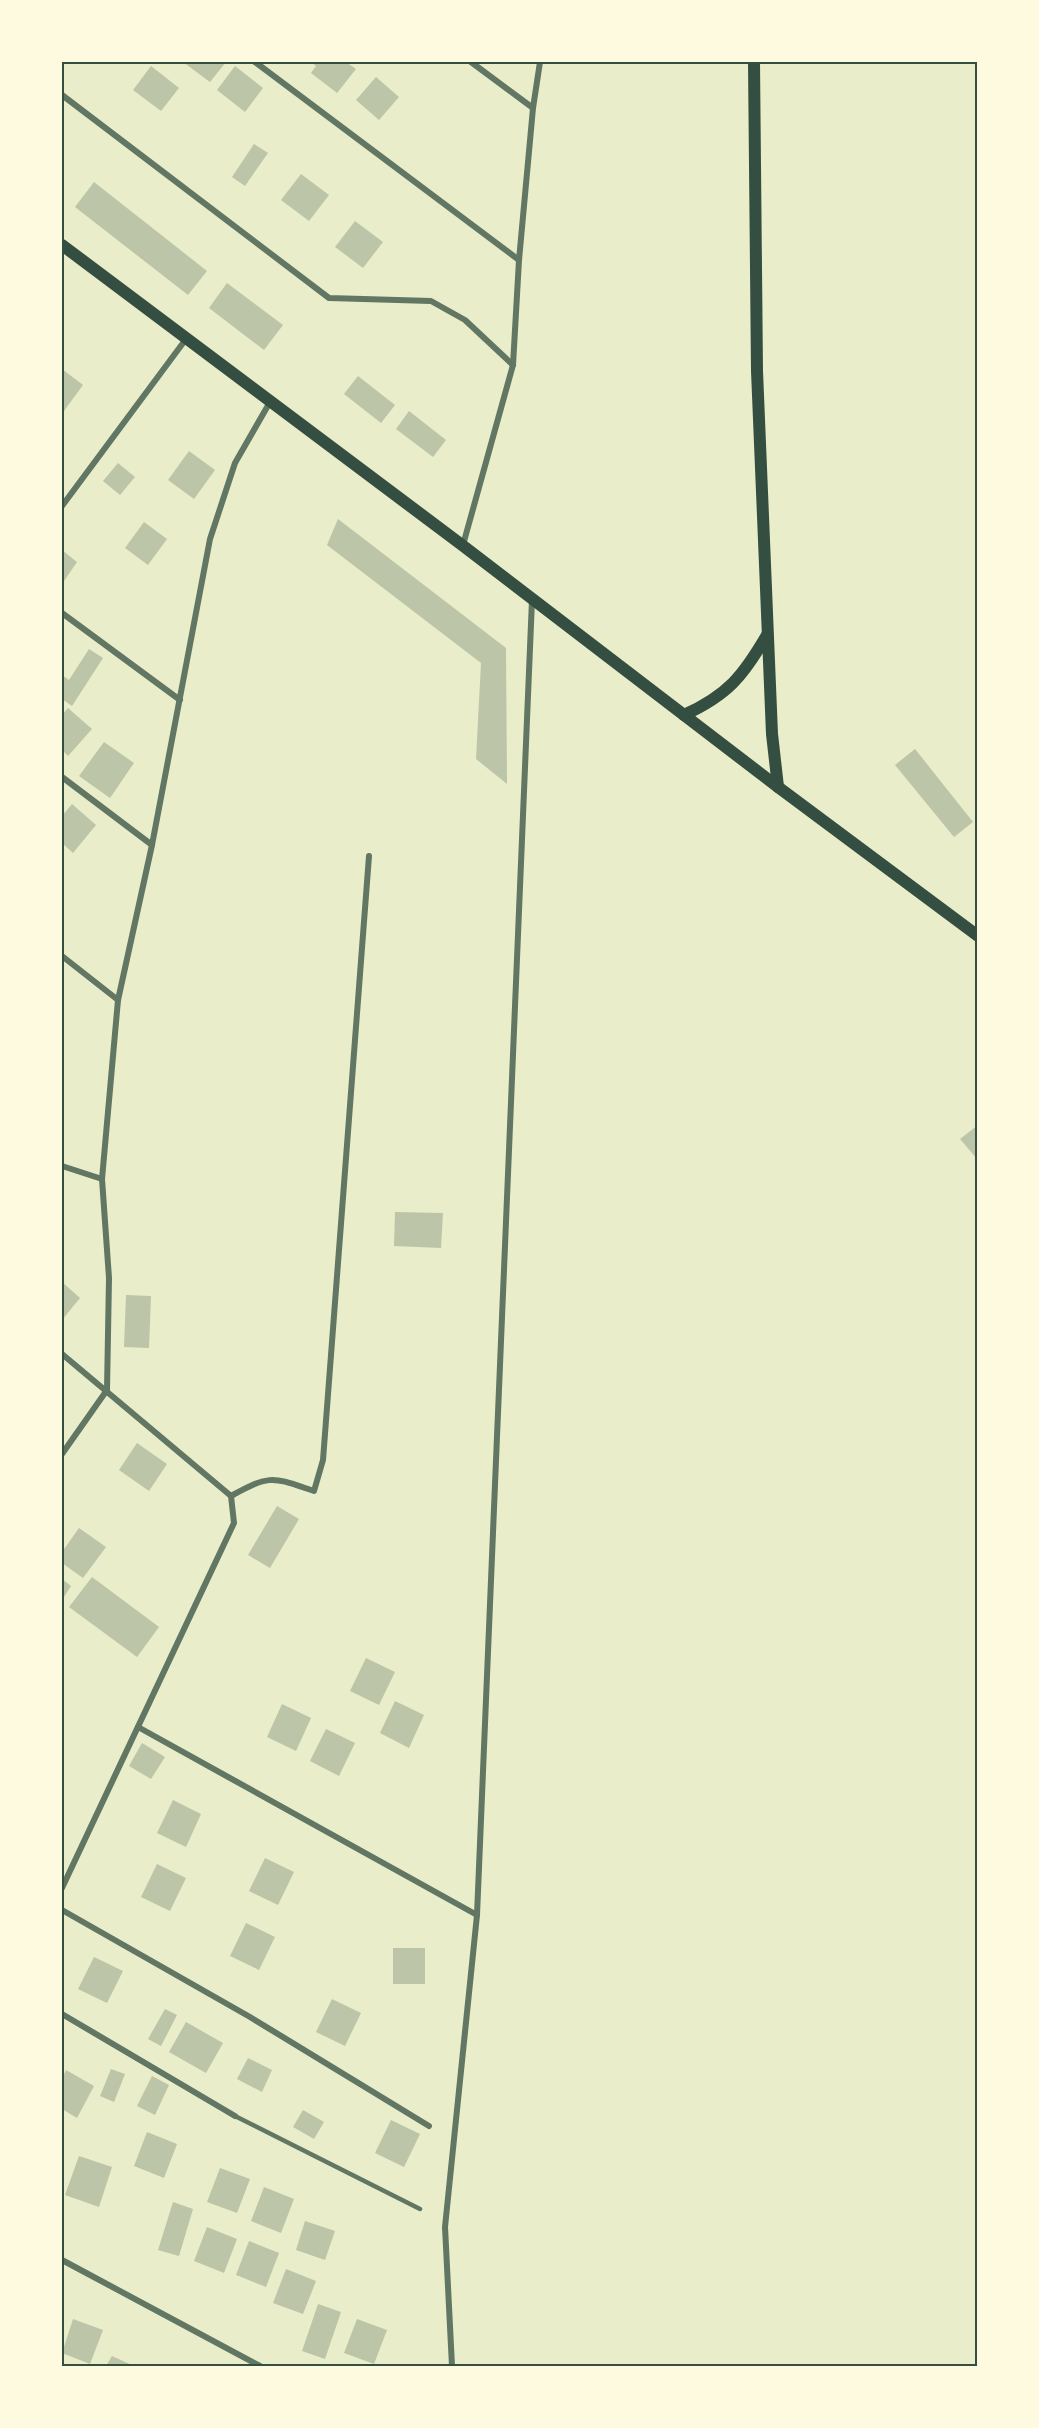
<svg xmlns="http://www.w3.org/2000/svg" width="1039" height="2428" font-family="Manrope,sans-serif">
<rect width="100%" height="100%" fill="#e9edc9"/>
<g fill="#bcc5a7">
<path d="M183,62H226L210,82Z"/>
<path d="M311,62H346L356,69L337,93L311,73L316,66Z"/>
<path d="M151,66L179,88L161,111L133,90Z"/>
<path d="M235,66L263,88L245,112L217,90Z"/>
<path d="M376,77L399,97L379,120L356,100Z"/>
<path d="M254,144L268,153L245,186L232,177Z"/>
<path d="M301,174L329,195L309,221L281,200Z"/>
<path d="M94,182L207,271L188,295L75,207Z"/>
<path d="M355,221L383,242L363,268L335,247Z"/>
<path d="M227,283L283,325L264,350L209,308Z"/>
<path d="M62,369L83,385L64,411L62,409Z"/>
<path d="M358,376L395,405L381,423L344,394Z"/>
<path d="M409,411L446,440L433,457L396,429Z"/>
<path d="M189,451L215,470L194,499L168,480Z"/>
<path d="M118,463L135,477L120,495L103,481Z"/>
<path d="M338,519L506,648L507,784L476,759L481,663L327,545Z"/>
<path d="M144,522L167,539L148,565L125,548Z"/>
<path d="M62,550L77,562L62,584Z"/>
<path d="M89,649L103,658L72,706L62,699V675L69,680Z"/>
<path d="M68,708L92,729L68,756L62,750V715Z"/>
<path d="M104,742L134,763L110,798L79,776Z"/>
<path d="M915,749L973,822L954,837L895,765Z"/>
<path d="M72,804L96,825L73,853L62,843V816Z"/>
<path d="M978,1125V1160L960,1139Z"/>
<path d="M395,1212L443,1213L441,1248L394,1246Z"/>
<path d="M62,1282L80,1298L62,1320Z"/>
<path d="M126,1295L151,1296L149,1348L124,1347Z"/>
<path d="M137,1443L167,1464L149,1491L119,1470Z"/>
<path d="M277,1506L299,1519L270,1568L248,1555Z"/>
<path d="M79,1528L106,1547L83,1578L62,1563V1552Z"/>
<path d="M92,1577L159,1627L137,1657L69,1607Z"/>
<path d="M62,1579L71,1586L62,1600Z"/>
<path d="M366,1658L395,1672L379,1705L350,1691Z"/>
<path d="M395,1701L424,1715L409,1748L380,1733Z"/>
<path d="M282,1704L311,1718L296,1751L267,1737Z"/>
<path d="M326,1729L355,1743L339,1776L310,1761Z"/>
<path d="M142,1743L165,1757L151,1779L129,1766Z"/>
<path d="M173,1800L201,1814L186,1847L157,1833Z"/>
<path d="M265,1858L294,1872L278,1905L249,1891Z"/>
<path d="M157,1864L186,1878L170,1911L141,1897Z"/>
<path d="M246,1923L275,1937L259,1970L230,1956Z"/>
<rect x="393" y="1948" width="32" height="36"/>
<path d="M94,1957L123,1971L107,2003L78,1989Z"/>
<path d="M332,1999L361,2013L345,2046L316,2032Z"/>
<path d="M165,2009L177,2015L161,2046L148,2039Z"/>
<path d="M186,2022L223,2043L206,2073L169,2052Z"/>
<path d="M248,2058L272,2070L262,2092L237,2079Z"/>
<path d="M111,2069L125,2074L114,2102L100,2096Z"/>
<path d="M66,2070L94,2086L77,2118L62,2109V2079Z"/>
<path d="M152,2076L169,2085L155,2115L137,2106Z"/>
<path d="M303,2110L324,2122L314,2139L293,2127Z"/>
<path d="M391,2120L420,2134L404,2167L375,2153Z"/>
<path d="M147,2132L177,2144L164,2178L134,2166Z"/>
<path d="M79,2156L112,2167L99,2207L65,2195Z"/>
<path d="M220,2168L250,2179L237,2213L207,2202Z"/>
<path d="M264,2187L294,2199L281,2233L251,2221Z"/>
<path d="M173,2202L193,2209L179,2256L158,2250Z"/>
<path d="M305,2221L335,2231L325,2260L296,2250Z"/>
<path d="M207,2227L237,2239L224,2273L194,2261Z"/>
<path d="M249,2241L279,2253L266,2287L236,2275Z"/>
<path d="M286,2269L316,2281L303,2314L273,2303Z"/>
<path d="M318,2304L341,2312L325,2359L302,2351Z"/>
<path d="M73,2319L103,2330L90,2364L62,2353Z"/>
<path d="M357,2319L387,2330L374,2364L344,2353Z"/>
<path d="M112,2356L134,2366H106Z"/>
</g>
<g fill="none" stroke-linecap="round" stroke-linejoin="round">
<path stroke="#617663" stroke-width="4.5" d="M235,2116L420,2209"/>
<g stroke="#617663" stroke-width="6">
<path d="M255,62L519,260"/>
<path d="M471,62L533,108"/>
<path d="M62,95L329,298L431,301L465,320L513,365"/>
<path d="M62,506L186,339"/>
<path d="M463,545L513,365L519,260L533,108L540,62"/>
<path d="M62,613L180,700"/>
<path d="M62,777L152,845"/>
<path d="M62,956L118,1000"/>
<path d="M62,1166L102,1179"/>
<path d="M62,1354L231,1496L234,1523L62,1888"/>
<path d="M107,1390L109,1278L102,1179L118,1000L152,845L210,539L235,463L270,402"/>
<path d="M62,1454L107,1390"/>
<path d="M231,1496C271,1474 272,1477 314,1491L323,1460L369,856"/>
<path d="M138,1727L477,1915"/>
<path d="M62,1910L250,2017L429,2126"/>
<path d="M62,2014L235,2116"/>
<path d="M62,2260L260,2366"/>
<path d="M452,2366L445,2227L477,1915L532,600"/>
</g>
<g stroke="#344e41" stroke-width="12">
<path d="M754,62L757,371L772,734L778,787"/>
<path d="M62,245L462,545L778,787L978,936"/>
<path d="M684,715C728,695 743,676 767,635"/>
</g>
</g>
<rect width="1039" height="2428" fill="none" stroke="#fefae0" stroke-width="126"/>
<rect x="63" y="63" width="913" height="2302" fill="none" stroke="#344e41" stroke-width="2"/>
</svg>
